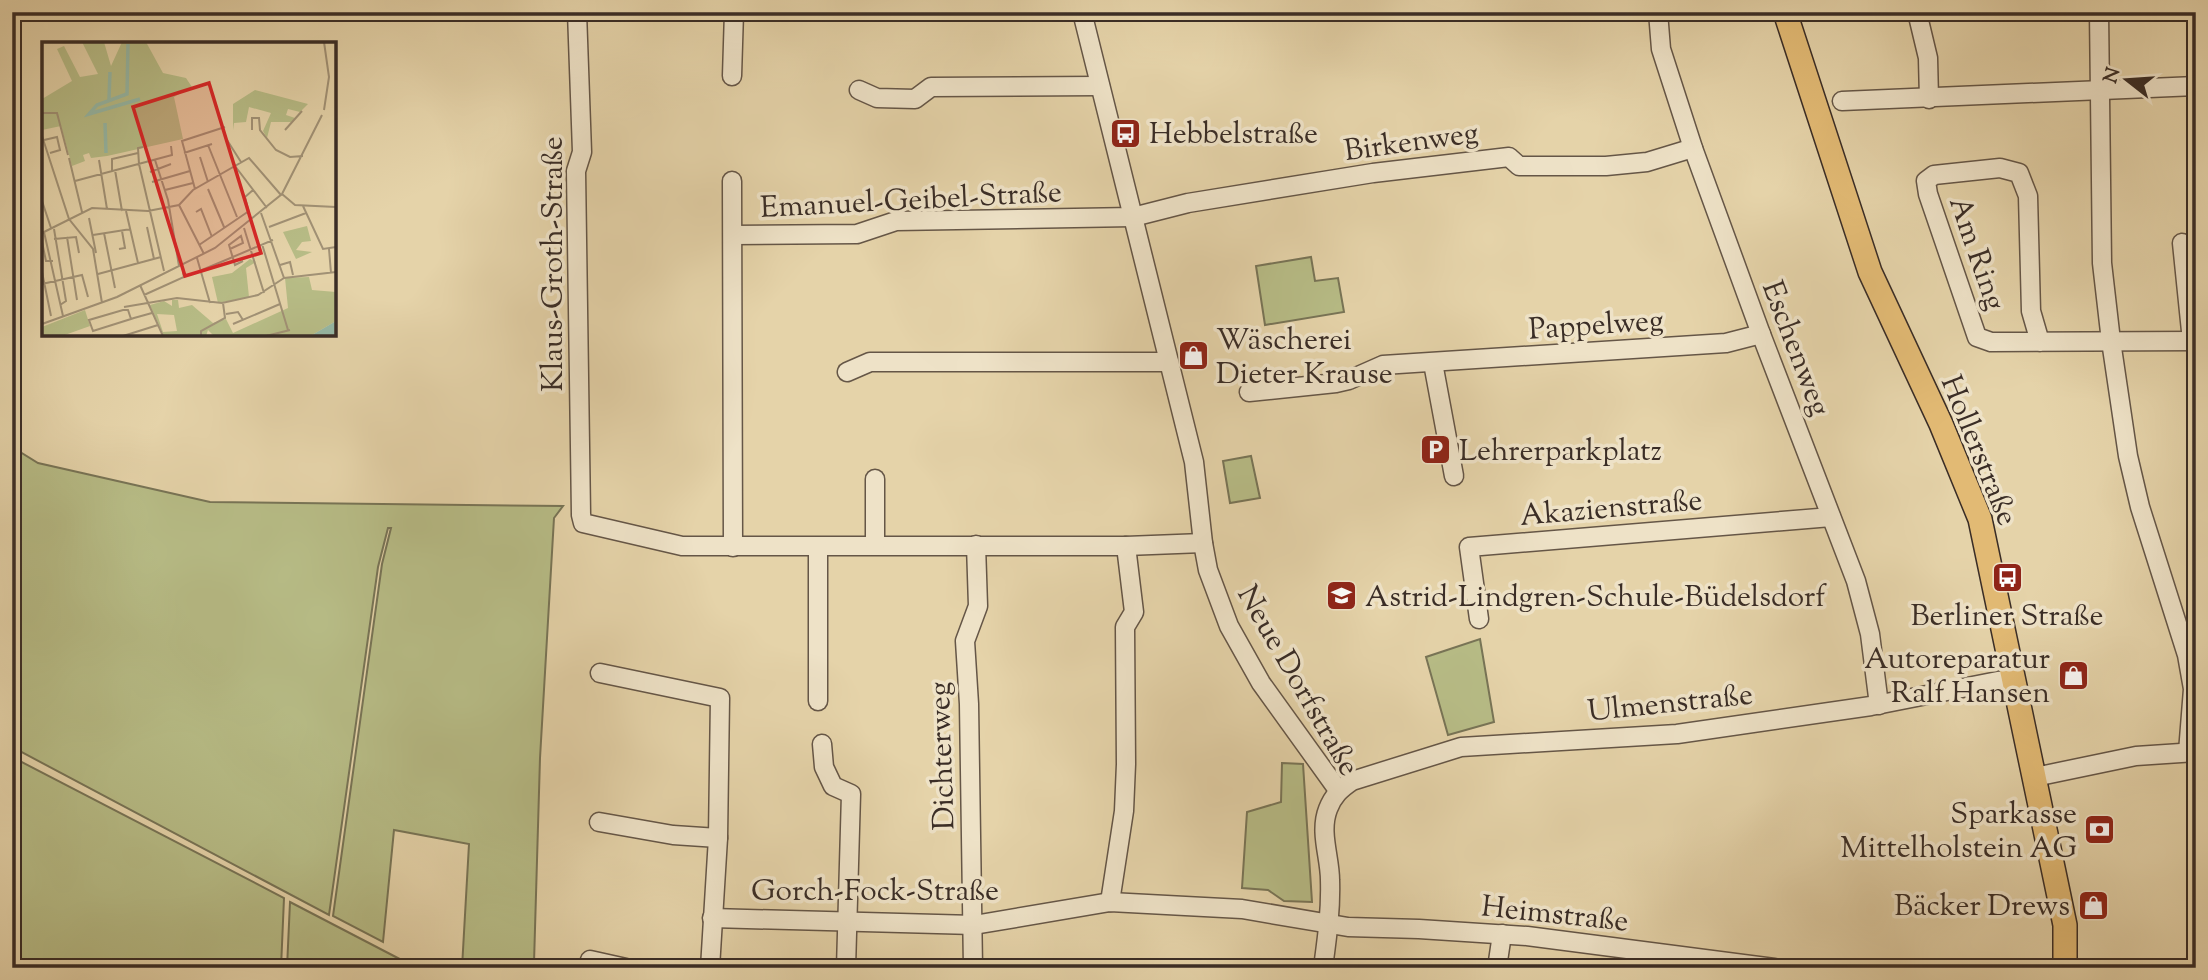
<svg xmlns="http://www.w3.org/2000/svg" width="2208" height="980" font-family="'Sorts Mill Goudy',serif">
<rect width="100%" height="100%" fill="#e5d3a9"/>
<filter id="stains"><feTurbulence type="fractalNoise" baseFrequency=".00286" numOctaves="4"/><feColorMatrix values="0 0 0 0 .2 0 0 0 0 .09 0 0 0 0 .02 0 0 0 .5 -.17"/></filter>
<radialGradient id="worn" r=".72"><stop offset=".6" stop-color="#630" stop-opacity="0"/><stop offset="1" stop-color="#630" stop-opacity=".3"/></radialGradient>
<g fill="#b7bc86" stroke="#787456" stroke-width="2">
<path d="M1311,257L1315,281L1338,278L1344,312L1265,325L1256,266Z"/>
<path d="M12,444L17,450L38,463L210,502L563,506L554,518L540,758L534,963H523L522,968H462L469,844L394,830L383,942L333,916L382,564L391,528H388L378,567L329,915L12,747Z"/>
<path d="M1251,456L1260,498L1230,503L1223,461Z"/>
<path d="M1480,639L1494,722L1448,735L1426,657Z"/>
<path d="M12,757L284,898L281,968H12Z"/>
<path d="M1282,763L1303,764L1312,902L1284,901L1268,890L1242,888L1247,812L1281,802Z"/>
<path d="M290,902L417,968H287Z"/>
</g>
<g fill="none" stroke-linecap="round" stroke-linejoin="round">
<defs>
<g id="minor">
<path d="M577,12L582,152L576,171L581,515L583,523L682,546H1126L1203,543"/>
<path d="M1082,12L1194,462L1203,543L1208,570L1229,626L1261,683L1338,790"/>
<path d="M1658,12L1661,49L1693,148L1761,334L1856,581L1870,634L1879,705"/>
<path d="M1917,12L1928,58L1929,99"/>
<path d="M2099,12L2102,263L2111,341L2128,456L2140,507L2187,655L2193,689L2188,752"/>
<path d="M732,76L734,12"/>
<path d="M859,90L877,98L915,99L931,87L1100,86"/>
<path d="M1842,101L2196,86"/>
<path d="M732,181L733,547"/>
<path d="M733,235L857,234L896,221L1133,217L1188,203L1373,173L1509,157L1519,166H1606L1647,162L1693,148"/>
<path d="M2182,243L2192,341"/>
<path d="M2040,342L2031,311L2028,196L2019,173L2000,168L1934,175L1926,181L1928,194L1977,337L1991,342L2196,341"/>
<path d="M1433,363L1454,476"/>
<path d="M847,372L870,362H1169"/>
<path d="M1249,392L1336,383L1349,380L1383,365L1726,343L1761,334"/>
<path d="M875,479V545"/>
<path d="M1479,619L1469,547L1831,517"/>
<path d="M600,673L720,698L718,838L710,968"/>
<path d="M818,701V547"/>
<path d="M822,744L824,767L833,786L851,794L846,968"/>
<path d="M2035,777L2136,756L2196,752"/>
<path d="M599,822L673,835L718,838"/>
<path d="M1110,902L1124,811L1126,764L1125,627L1134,612L1126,546"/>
<path d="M712,918L974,925L1110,902L1242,909L1348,927L1419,929L1527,936L1774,968"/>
<path d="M590,960L626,968"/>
<path d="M973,968L969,704L965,641L978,606L976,545"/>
<path d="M1323,968C1327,938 1331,910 1330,880C1330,857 1319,832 1328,809C1333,796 1340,789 1352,781L1461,747L1677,734L1871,706L2013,678"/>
<path d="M1497,968L1502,934"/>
</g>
<path id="major" d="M1785,12L1870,272L1941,424L1980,519L2065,925V968"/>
</defs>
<use href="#minor" stroke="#655647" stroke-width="21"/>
<use href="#major" stroke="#3a2d26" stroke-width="26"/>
<use href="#minor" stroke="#eee2c7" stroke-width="18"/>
<use href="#major" stroke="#e2ba74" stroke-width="23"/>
</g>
<defs>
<symbol id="bus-square" viewBox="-11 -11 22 22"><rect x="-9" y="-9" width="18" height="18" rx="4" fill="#8f2418" stroke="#eee2c7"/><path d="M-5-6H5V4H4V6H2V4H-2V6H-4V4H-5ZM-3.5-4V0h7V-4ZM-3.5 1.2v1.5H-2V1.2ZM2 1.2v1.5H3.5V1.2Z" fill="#fff"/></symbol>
<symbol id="shop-square" viewBox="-11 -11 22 22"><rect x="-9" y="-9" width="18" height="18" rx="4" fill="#8f2418" stroke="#eee2c7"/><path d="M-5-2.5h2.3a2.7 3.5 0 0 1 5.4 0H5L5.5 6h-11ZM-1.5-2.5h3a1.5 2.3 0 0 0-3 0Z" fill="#fff"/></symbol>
<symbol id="parking-square" viewBox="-11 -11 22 22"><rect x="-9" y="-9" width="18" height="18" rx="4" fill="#8f2418" stroke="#eee2c7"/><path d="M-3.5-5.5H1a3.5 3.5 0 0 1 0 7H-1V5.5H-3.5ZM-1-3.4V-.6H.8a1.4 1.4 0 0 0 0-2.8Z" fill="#fff"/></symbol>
<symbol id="school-square" viewBox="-11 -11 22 22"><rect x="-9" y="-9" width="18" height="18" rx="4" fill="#8f2418" stroke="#eee2c7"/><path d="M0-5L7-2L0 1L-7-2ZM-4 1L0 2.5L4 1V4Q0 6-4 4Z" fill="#fff"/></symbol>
<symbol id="bank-square" viewBox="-11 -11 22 22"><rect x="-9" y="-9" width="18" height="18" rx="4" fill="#8f2418" stroke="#eee2c7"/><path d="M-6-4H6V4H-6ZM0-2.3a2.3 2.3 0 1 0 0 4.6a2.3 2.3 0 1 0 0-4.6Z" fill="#fff"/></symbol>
</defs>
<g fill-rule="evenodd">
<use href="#bus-square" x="1108" y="116" width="35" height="35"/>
<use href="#shop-square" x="1176" y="338" width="35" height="35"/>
<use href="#parking-square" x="1418" y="432" width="35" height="35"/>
<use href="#bus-square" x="1990" y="560" width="35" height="35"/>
<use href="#school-square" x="1324" y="578" width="35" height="35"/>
<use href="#shop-square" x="2056" y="658" width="35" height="35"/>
<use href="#bank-square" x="2082" y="812" width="35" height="35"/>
<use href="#shop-square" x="2076" y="888" width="35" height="35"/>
</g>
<g text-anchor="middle" stroke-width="7" stroke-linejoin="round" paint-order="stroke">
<g font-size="30" fill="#3a2d26" stroke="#eee2c7" text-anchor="start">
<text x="1149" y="143">Hebbelstraße</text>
<text x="1216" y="349">Wäscherei<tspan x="1216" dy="34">Dieter Krause</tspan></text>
<text x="1459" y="460">Lehrerparkplatz</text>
<text x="1365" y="606">Astrid-Lindgren-Schule-Büdelsdorf</text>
<text x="2007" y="625" text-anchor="middle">Berliner Straße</text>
<text x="2050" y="668" text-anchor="end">Autoreparatur<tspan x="2050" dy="34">Ralf Hansen</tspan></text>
<text x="2077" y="823" text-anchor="end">Sparkasse<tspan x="2077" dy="34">Mittelholstein AG</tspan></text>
<text x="2070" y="915" text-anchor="end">Bäcker Drews</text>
</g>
<g font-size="30" fill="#3a2d26" stroke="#eee2c7">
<text transform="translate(1411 141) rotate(-8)" y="10">Birkenweg</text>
<text transform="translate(911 199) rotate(-3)" y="10">Emanuel-Geibel-Straße</text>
<text transform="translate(1978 253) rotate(71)" y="10">Am Ring</text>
<text transform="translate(552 264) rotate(-90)" y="10">Klaus-Groth-Straße</text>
<text transform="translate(1596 324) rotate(-4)" y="10">Pappelweg</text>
<text transform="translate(1797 348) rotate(69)" y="10">Eschenweg</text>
<text transform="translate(1980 450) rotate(68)" y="10">Hollerstraße</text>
<text transform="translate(1611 507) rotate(-5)" y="10">Akazienstraße</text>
<text transform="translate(1299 680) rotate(60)" y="10">Neue Dorfstraße</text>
<text transform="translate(1670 702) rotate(-6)" y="10">Ulmenstraße</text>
<text transform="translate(941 756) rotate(-92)" y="10">Dichterweg</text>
<text x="875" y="900">Gorch-Fock-Straße</text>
<text transform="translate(1555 913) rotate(6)" y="10">Heimstraße</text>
</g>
</g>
<g transform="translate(42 42)">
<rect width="294" height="294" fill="#e5d3a9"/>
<path d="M40,0H62L69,24L80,0H104L121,31L144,36L150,45L132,55L141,97L65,114L49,116L47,111L41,113L43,119L30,124L19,84L0,88V57L30,39L15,7L22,4L38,35L56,32ZM213,48L266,62L258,70L246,67L244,73L253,76L249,80H229L225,96L221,89L229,71L207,65L204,80L192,81L191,88V62ZM265,184L269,199L260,200L254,208L270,210L254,217L241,190ZM208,217L214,220L204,226L207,255L176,261L170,235L190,231ZM267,235L270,248L294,250V279L270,293L172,294L166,288L164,294H122L108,263L122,259L130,264V258H136L137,266L150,263L171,281L184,277L191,291L246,266L243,236ZM115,272L132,273L135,289L121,290ZM43,268L48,284L20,294H0V285Z" fill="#b7bc86" fill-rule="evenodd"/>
<path d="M294,279V294H241L270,293Z" fill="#96b8a5"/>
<path fill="none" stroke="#96b8a5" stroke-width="3.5" d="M86,2L85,52L55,63L47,72L98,57M67,57L68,30M63,81L64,111"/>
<path fill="none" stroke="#a19175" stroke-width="2" d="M282,68L287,35L282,0M0,71H15L26,113M210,88V76H217L218,88L234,108L248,115L261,114M243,88L260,69M0,94L27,177L51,207L60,261M2,98L15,95L18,108L8,111M185,98L199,120M166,103L195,175M101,105L96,106L97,122L122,229M142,111L170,102M158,115L166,140M27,116L40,170M57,118L65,167M113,118L126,158L137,224M193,124L225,166M73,128L80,169M70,129V117L96,111M108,130L129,122M33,139L130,113L129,104M110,140L148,129M153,147L140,99L183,85M166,147L182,185M123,148L151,141M240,152L253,163L294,165M0,159L9,186M137,163L162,212M261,164L281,207L294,205M84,169L96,221M154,170L159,167L170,195M207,171L203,155L211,148M219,171L242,236M47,176L54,211M105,185L112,217M227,185L264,171M202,186L222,251M12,187L24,259L18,263M2,190L21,274M0,191L50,166L106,169L137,163L151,148L207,116L239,153M62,191L73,246M51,193L89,187M25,195L35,258M12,197L34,195L37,211M0,200L4,219H11M220,202L246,288M157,203L207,169M77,207L83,206L80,189M188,207L201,201L199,194L187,203L193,223L201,219M287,207L289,231M155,216L168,261M238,223L248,220L251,233M160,228L231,198M0,230L9,274M56,232L119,215M242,236L294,230M0,242L40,233L46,255M98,243L121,294M102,253L142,235L141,230M82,265L135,256L180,261L216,253L242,236M184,272L196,270L201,278M89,277L86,268H81L47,278L51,289L89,277L92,276L110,271M0,282L75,255L173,206L240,152L280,73M191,282L238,262M81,294L116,283M159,294V289L183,276L181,261M224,294L248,288"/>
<path fill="#d62828" fill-opacity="0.15" stroke="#d62828" stroke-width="3.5" d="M167,41L219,211L143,234L91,65Z"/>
<rect width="294" height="294" fill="none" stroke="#3a2d26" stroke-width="3.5"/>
</g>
<rect width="2208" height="980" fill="none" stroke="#e5d3a9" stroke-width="42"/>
<rect x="14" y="14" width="2180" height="952" fill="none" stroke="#3a2d26" stroke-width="3.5"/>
<rect x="21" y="21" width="2166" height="938" fill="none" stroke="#3a2d26" stroke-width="2"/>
<g transform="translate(2127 80) rotate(287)" stroke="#eee2c7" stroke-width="5" paint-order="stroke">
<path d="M0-5L12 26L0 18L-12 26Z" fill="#3a2d26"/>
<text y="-10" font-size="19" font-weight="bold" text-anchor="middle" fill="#3a2d26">N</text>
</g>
<rect width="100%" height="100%" filter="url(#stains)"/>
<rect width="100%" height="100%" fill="url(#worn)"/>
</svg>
